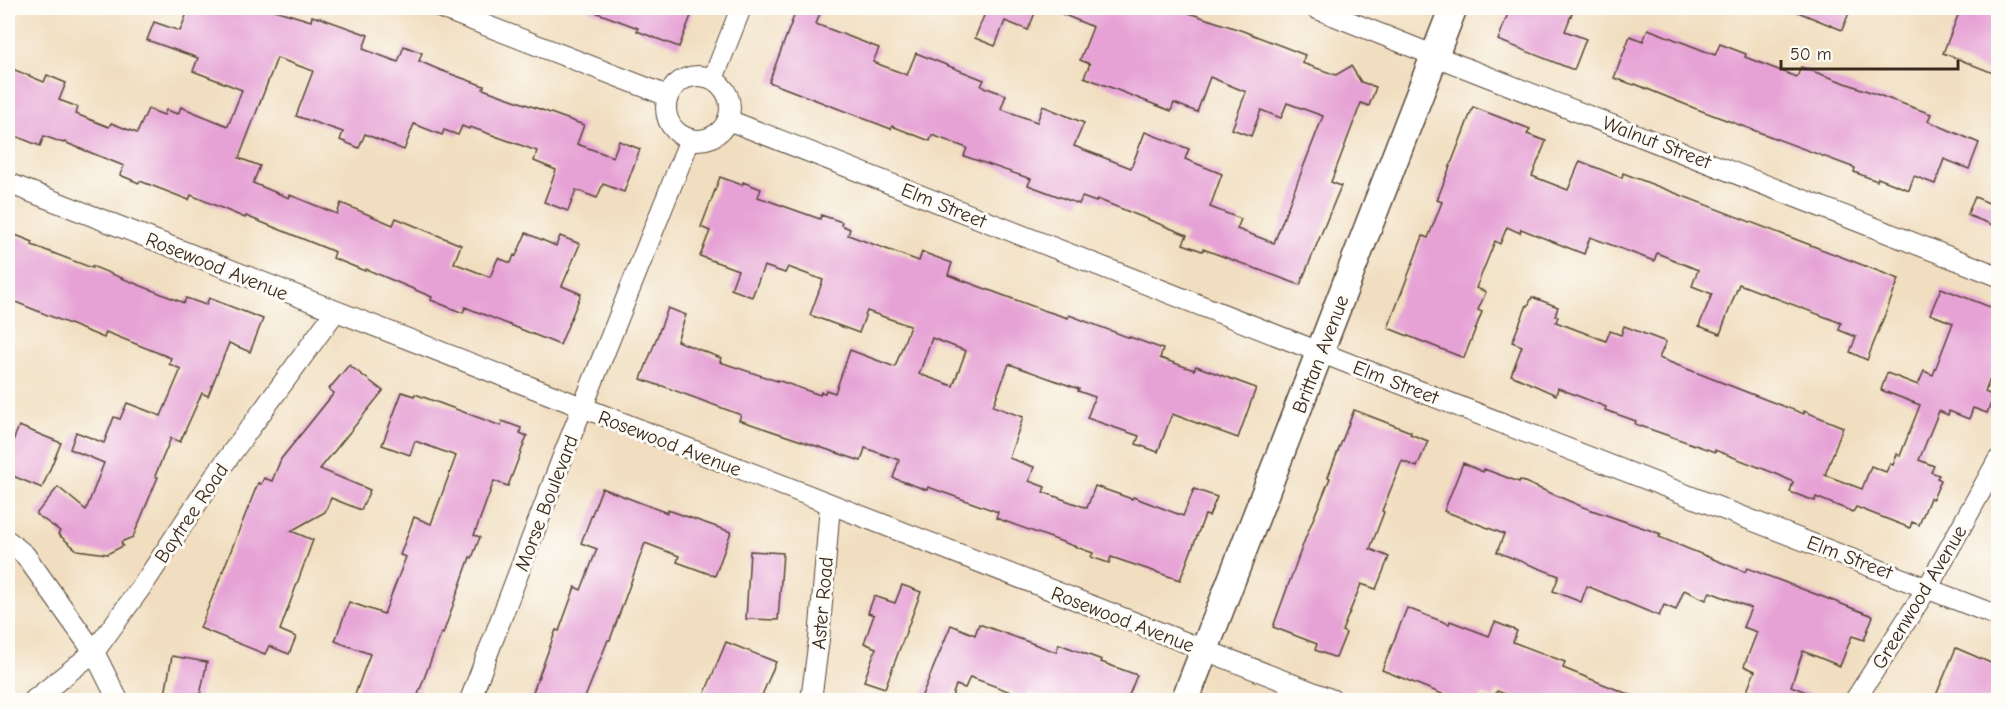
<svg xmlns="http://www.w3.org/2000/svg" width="2006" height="708" font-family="'Comic Neue',sans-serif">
<rect width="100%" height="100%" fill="#fdfcf7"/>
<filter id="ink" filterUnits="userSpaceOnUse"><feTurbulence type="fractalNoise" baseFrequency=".0167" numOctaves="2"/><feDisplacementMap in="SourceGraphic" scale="12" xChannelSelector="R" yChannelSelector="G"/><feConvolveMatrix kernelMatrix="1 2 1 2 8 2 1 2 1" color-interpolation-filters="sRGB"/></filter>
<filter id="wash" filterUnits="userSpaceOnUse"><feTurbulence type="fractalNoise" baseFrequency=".008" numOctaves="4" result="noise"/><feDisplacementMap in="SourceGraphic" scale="24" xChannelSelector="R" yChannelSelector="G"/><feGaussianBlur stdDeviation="1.35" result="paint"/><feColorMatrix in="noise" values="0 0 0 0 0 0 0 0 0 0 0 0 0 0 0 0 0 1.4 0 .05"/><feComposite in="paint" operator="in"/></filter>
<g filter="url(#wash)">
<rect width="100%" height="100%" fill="#f1dec0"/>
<g id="blocks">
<g fill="#e6a2d5" fill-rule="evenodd">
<path d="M189,8H268L311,21L312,16L318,18V17L368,35L363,49L398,62L404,46L422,53L419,61L440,70L484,86L483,89L584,125L577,144L613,157L619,141L640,149L624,192L603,184L597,198L576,190L568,211L544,202L556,170L534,161L537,151L470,127L469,129L462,126L458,135L444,130L442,135L414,124L404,150L365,134L359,148L340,140L343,132L296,116L313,71L277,58L239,158L260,166L253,183L289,198L290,195L337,214L341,203L393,225L396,218L461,245L454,263L490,277L498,258L511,263L514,255L516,256L526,233L556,246L560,236L580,244L562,286L581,294L560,345L465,307L463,313L431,300L432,297L366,269L365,271L333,258L335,252L246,216L245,218L191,195L189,200L140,181L139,183L120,175L124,166L64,142L63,143L44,136L40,146L8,133V67L44,82L47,75L66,83L59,100L78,107L76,114L109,127L111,123L137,133L148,109L164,115L166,110L178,114L181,107L228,126L242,90L193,71L198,58L147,40L154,22L180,31Z"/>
<path d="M588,8H694L679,47L637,31L638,28L587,9Z"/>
<path d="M797,8H822L816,24L879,48L873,62L907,75L916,53L984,80L981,86L1006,95L1001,109L1037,122L1043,106L1084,123L1074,146L1131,168L1145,132L1189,149L1185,159L1222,174L1210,207L1241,219L1237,229L1274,243L1323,116L1287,103L1281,118L1261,110L1251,136L1232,129L1246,92L1210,77L1197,112L1174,103L1171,111L1084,77L1090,64L1080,60L1093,27L1048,8H1174L1243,31L1305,55L1302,63L1336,75L1351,66L1361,82L1376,87L1369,106L1361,103L1331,182L1341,186L1300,285L1203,249L1202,251L1183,244L1187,235L1097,199L1096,202L1082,197L1079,204L1028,185L1031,179L964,156L967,148L932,135L930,141L892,126L891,129L769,82Z"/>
<path d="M974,8H1037L1028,30L1005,21L995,46L975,38L985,13L973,9Z"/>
<path d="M1510,8H1574L1565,31L1586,39L1574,70L1498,40Z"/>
<path d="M1788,8H1851L1842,30Z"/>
<path d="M1961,8H1998V75L1943,53Z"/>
<path d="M1648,29L1715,55L1720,44L1746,54L1745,57L1797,77L1801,67L1931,114L1928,121L1979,143L1969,169L1944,159L1935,184L1914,176L1909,190L1878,178L1877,181L1854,172L1855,168L1694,108L1635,84L1634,85L1614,78L1630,36L1643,41Z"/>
<path d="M1473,107L1530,129L1527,134L1546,141L1532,176L1568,190L1580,161L1622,178L1623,173L1899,279L1867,360L1850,352L1856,337L1839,330L1841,323L1739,284L1720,334L1699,326L1712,294L1692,286L1698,270L1657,253L1654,261L1590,237L1584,254L1521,229L1520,233L1507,227L1500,244L1495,241L1476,288L1486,292L1478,310L1482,312L1464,358L1388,328L1423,236L1428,238L1442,202L1437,200Z"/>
<path d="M720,177L742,185L743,182L761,189L758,197L820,219L821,215L842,222L841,225L850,229L848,235L919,261L922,252L952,263L948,275L1043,310L1068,318L1069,315L1130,338V337L1163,349L1160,358L1194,370L1196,366L1256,388L1238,438L1172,414L1158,452L1136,444L1139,436L1087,418L1095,397L1078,391L1079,389L1009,364L993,406L1023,417L1009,458L1034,467L1029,481L1045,487L1043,492L1087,508L1095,486L1132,499L1133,497L1183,516L1194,489L1217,497L1209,516L1205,515L1180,580L1111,557L1109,563L1091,557L1093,553L996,518L998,512L928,487L927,490L893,478L899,460L865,448L861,461L739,420L741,415L660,385V386L641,379L668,308L686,315L677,341L721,358L720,362L777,381V380L820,395L821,392L825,393L826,390L835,393L850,350L895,367L910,326L867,311L859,333L810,315L823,280L788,267L785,273L764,266L752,297L731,289L738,270L700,256L710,231L701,227ZM932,338L966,351L953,386L919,374Z"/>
<path d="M1975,197L1998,207V227L1967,215Z"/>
<path d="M8,232L33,242L32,245L92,268V266L184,303L186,298L206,305L209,298L263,319L250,352L229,343L208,396L202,393L180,442L171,438L155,476L158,477L133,537L121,542L123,546L107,554L77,550L58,534L60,531L36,514L58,487L86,510L104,463L70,449L76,432L104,443L114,417L120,419L127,403L161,416L181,369L169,364L171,358L106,332L104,338L8,299Z"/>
<path d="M1941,288L1998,310V357L1985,392L1994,396L1987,413L1973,408L1969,419L1949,411L1948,415L1939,411L1919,460L1934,466L1931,472L1939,475L1937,478L1941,480L1933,499L1930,498L1919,525L1912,522L1910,528L1856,507L1853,512L1816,497L1815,501L1790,492L1793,482L1779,475L1715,450V452L1635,424L1636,421L1605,410L1606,407L1558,388L1556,395L1511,375L1522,346L1512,342L1527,305L1528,306L1532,297L1558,307L1555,316L1558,317L1556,322L1606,341L1610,331L1621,335L1624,326L1666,342L1659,358L1767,400L1804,414V411L1843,427L1825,475L1862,489L1871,466L1886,472L1890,464L1893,465L1897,454L1900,456L1920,405L1881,390L1887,373L1918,385L1924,371L1933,375L1953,323L1930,314Z"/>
<path d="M349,365L383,391L320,469L370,490L361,510L331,498L325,512L291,531L313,540L280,630L296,637L289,654L269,646L265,654L200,628L258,483L261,484L264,478L272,481L281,459L334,393L329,389Z"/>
<path d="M402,392L414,396L415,394L501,426L502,421L521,428L520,433L527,436L508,486L494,481L474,535L480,537L472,558L470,557L443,634L441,633L416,700H353L370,654L335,641L349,602L384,614L406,557L400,555L414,517L431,524L456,456L415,441L410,455L382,445Z"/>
<path d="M1354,410L1411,432L1410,434L1428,441L1417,467L1402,461L1382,511L1384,512L1370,549L1389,557L1376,589L1361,584L1342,631L1346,633L1336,658L1315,650L1317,644L1273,627L1305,539L1330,478L1328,477Z"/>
<path d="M19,426L61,443L42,488L8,474V454Z"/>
<path d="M1463,463L1483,472L1484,469L1519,482L1520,480L1583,507L1661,534L1659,537L1745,572L1747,568L1873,616L1864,640L1852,636L1840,666L1803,651L1791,686L1824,699V700H1771L1747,691L1755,671L1744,666L1757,632L1743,627L1751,608L1710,592L1706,600L1684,590L1676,610L1664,605L1659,616L1587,586L1581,602L1553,591L1559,576L1497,552L1504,534L1444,511Z"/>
<path d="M602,488L667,513L668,510L731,532L715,576L677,562L679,556L645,543L610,640H608L584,700H530L556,630L559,631L575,587L581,590L597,549L581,543Z"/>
<path d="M750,551L783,553L778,620L746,619Z"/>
<path d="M902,585L921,592L885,688L864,681L876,648L864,643L874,615L868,613L874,596L895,603Z"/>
<path d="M1407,608L1449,624L1450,621L1489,636L1495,622L1517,631L1513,642L1565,662L1563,668L1643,700H1521L1497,691L1494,698L1483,694L1480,700H1457L1382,670Z"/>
<path d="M979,624L1056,652L1059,644L1102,660L1101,662L1137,675L1127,700H1050L1029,693L1027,698L970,677L965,688L956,685L951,700H920L951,625L975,635Z"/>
<path d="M726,642L776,662L760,700H702Z"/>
<path d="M1956,648L1998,666V700H1934Z"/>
<path d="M172,656L207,662L199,700H164Z"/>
</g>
</g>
</g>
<g filter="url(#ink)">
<use href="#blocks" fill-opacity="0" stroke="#564536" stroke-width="1.5"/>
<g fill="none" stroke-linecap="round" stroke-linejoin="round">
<defs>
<g id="street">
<path d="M441,8L668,96"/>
<path d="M1315,8L1463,67L1998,276"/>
<circle cx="698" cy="108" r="32"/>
<path d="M713,79L741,8"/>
<path d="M728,120L1350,364L1998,616"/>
<path d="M8,183L1333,700"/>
<path d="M8,541L25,555L94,652L118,700"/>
<path d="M34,700L94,652L147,579L217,473L335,312"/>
<path d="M470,700L565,451L690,139"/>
<path d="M811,700L819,639L830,505"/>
<path d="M1855,700L1928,587L1998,460"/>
</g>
<path id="secondary" d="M1185,700L1453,8"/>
</defs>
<use href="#street" stroke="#564536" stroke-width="22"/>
<use href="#secondary" stroke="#564536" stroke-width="30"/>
<use href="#street" stroke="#fff" stroke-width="20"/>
<use href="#secondary" stroke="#fff" stroke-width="27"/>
</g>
</g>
<g text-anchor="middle" stroke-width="6" stroke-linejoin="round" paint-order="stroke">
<g font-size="20" fill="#3b2a1e" stroke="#fdfcf7">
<text transform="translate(1657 142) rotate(21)" y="7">Walnut Street</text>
<text transform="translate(944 205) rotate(22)" y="7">Elm Street</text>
<text transform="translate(217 266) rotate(22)" y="7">Rosewood Avenue</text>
<text transform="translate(1320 354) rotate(-69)" y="7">Brittan Avenue</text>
<text transform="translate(1396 382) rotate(21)" y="7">Elm Street</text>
<text transform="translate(670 443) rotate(21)" y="7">Rosewood Avenue</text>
<text transform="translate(546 503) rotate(-69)" y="7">Morse Boulevard</text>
<text transform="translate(191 513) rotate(-56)" y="7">Baytree Road</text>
<text transform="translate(1850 557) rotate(21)" y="7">Elm Street</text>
<text transform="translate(1919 597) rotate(-59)" y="7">Greenwood Avenue</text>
<text transform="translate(822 603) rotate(-85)" y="7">Aster Road</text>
<text transform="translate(1123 619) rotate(21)" y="7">Rosewood Avenue</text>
</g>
</g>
<rect width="2006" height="708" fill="none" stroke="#fdfcf7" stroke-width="30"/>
<path d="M1781 60v9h177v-9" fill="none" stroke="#3b2a1e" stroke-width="3"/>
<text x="1790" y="60" font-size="18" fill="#3b2a1e" stroke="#fdfcf7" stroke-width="4.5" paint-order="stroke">50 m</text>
</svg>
